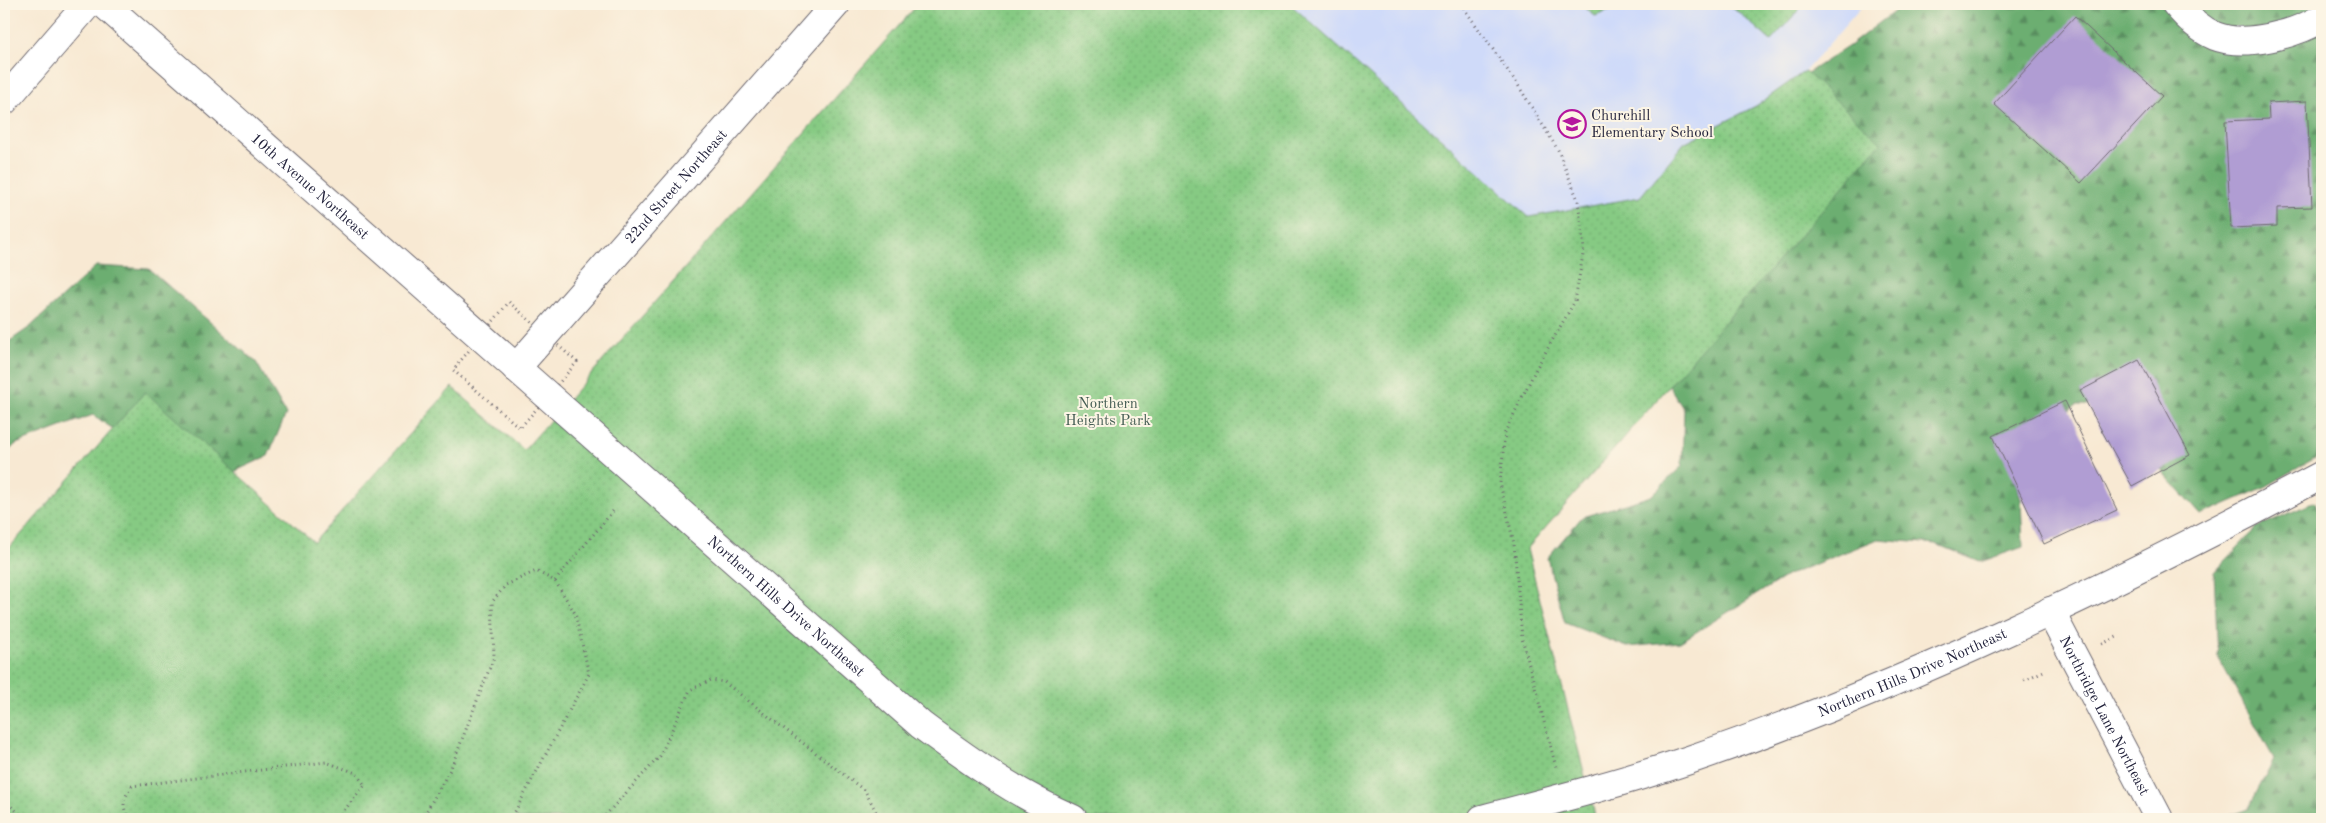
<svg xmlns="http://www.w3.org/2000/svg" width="2326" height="823" font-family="'Old Standard TT',serif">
<defs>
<pattern id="forest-firs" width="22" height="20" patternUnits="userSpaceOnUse" patternTransform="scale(1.25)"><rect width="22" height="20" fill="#6cae71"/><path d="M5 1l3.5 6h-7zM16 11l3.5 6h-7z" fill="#588d5e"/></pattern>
<pattern id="park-dots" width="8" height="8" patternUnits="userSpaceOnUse" patternTransform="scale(1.25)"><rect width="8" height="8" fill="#86ca83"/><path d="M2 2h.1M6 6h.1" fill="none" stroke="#73ad72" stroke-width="1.8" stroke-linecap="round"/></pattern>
</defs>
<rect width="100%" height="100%" fill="#fcf5e5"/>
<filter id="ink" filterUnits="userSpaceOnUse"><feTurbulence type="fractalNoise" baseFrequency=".02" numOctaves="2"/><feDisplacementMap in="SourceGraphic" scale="10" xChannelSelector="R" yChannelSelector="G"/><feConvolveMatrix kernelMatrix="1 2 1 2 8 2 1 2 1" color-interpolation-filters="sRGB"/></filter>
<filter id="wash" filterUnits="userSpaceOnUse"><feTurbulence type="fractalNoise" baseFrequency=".0096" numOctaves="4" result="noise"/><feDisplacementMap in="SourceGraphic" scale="20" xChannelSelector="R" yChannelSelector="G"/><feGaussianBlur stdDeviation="1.12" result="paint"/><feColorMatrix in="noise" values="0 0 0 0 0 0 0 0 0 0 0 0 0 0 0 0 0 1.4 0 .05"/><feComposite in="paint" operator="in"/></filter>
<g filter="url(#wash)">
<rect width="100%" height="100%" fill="#f8e9d3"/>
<path fill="#cfdaf9" d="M1290,4H1864L1805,71L1756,106L1684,143L1640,197L1529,217Z"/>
<g fill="url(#forest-firs)" stroke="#476856">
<path d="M1904,4H2322V454L2267,486L2201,515L2167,477L2119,406L2077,405L2051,422L2011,468L2021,499L2023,547L1980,562L1936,544L1878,539L1788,575L1680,642L1627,647L1565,623L1547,558L1582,517L1651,496L1682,466L1684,410L1647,350L1684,143L1756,106L1849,46Z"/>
<path d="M96,266L149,269L256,362L286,414L268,456L225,476L155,458L93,415L16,444L4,456V345L30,327Z"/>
<path d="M2315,502L2322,523V819H2220L2248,809L2274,759L2218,657L2214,573L2257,527Z"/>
</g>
<g fill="url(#park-dots)" stroke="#54765f">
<path d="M918,4H1290L1529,217L1640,197L1684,143L1756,106L1805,71L1881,143L1527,549L1596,819H4V554L145,392L314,542L452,387L524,450Z"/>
<path d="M1581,4H1628L1595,16Z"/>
<path d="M1729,4H1804L1771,41Z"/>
</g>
<g id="blocks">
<g fill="#b09dd3">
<path d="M2075,16L2162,96L2081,183L1994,104Z"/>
<path d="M2307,101L2312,207L2277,208V226L2231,228L2225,121L2269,119L2268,103Z"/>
<path d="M2139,360L2190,455L2132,486L2080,391Z"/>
<path d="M2065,401L2117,510L2044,544L1993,436Z"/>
</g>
</g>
</g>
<g filter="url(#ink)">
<use href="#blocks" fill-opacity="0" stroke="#6d6870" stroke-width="1"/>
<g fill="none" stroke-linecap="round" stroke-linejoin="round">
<defs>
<g id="minor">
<path d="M2176,4C2186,16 2199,29 2215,36C2245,48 2296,34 2322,18"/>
<path d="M4,101L88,4"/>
<path id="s1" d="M516,368L836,4"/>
<path id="s2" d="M2050,611L2159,819"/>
</g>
<g id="tertiary">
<path id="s3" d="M104,4L921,725C971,762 1015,793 1073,819"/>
<path id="s4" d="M1482,819C1551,801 1621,783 1689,760C1908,685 2118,583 2322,475"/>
</g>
</defs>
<use href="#minor" stroke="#6d6870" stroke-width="30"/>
<use href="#tertiary" stroke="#6d6870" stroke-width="30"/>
<g stroke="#6d6870" stroke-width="3" stroke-dasharray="1 4" stroke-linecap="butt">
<path d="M1461,4L1518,85L1558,150L1578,200L1584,249L1575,301L1537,367L1505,432L1500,483L1514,544L1522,638L1556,767"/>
<path d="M509,302L577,362L520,428L453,370Z"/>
<path d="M555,581L613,511"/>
<path d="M2102,644L2119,636"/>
<path d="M2024,680L2046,670"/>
<path d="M4,800L26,819"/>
<path d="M129,819C121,805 123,799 132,786L326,762L356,773L365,785L341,814L327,819"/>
<path d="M422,819L451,768L494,657L492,602L506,585L536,571L555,581L575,613L589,674L511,819"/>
<path d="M602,819L660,756L690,690L711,680L724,682L865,791L880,819"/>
</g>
<use href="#minor" stroke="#fff" stroke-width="28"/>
<use href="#tertiary" stroke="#fff" stroke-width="28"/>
</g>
</g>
<defs>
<symbol id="school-ring" viewBox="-11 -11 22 22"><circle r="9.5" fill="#fcf5e5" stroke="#b5179e" stroke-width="1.5"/><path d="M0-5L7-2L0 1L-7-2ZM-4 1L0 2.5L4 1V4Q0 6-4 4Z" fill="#b5179e"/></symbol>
</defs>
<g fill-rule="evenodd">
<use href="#school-ring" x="1556" y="108" width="32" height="32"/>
</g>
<g text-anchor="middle" stroke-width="4" stroke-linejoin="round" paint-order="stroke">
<g font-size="15" fill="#22223b" stroke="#fcf5e5" text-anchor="start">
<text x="1591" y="120">Churchill<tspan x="1591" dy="17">Elementary School</tspan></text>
</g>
<g font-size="15" fill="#22223b" stroke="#fcf5e5">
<text dy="5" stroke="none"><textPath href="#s3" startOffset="275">10th Avenue Northeast</textPath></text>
<text dy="5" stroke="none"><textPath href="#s1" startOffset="242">22nd Street Northeast</textPath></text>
<text dy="5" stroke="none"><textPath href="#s3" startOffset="910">Northern Hills Drive Northeast</textPath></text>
<text dy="5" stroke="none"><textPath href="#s4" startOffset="455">Northern Hills Drive Northeast</textPath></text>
<text dy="5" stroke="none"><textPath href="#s2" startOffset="118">Northridge Lane Northeast</textPath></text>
</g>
<g font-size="15" fill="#455d54" stroke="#fcf5e5">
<text x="1108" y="408">Northern<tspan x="1108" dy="17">Heights Park</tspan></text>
</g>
</g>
<rect width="2326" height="823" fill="none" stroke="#fcf5e5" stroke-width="20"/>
</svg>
